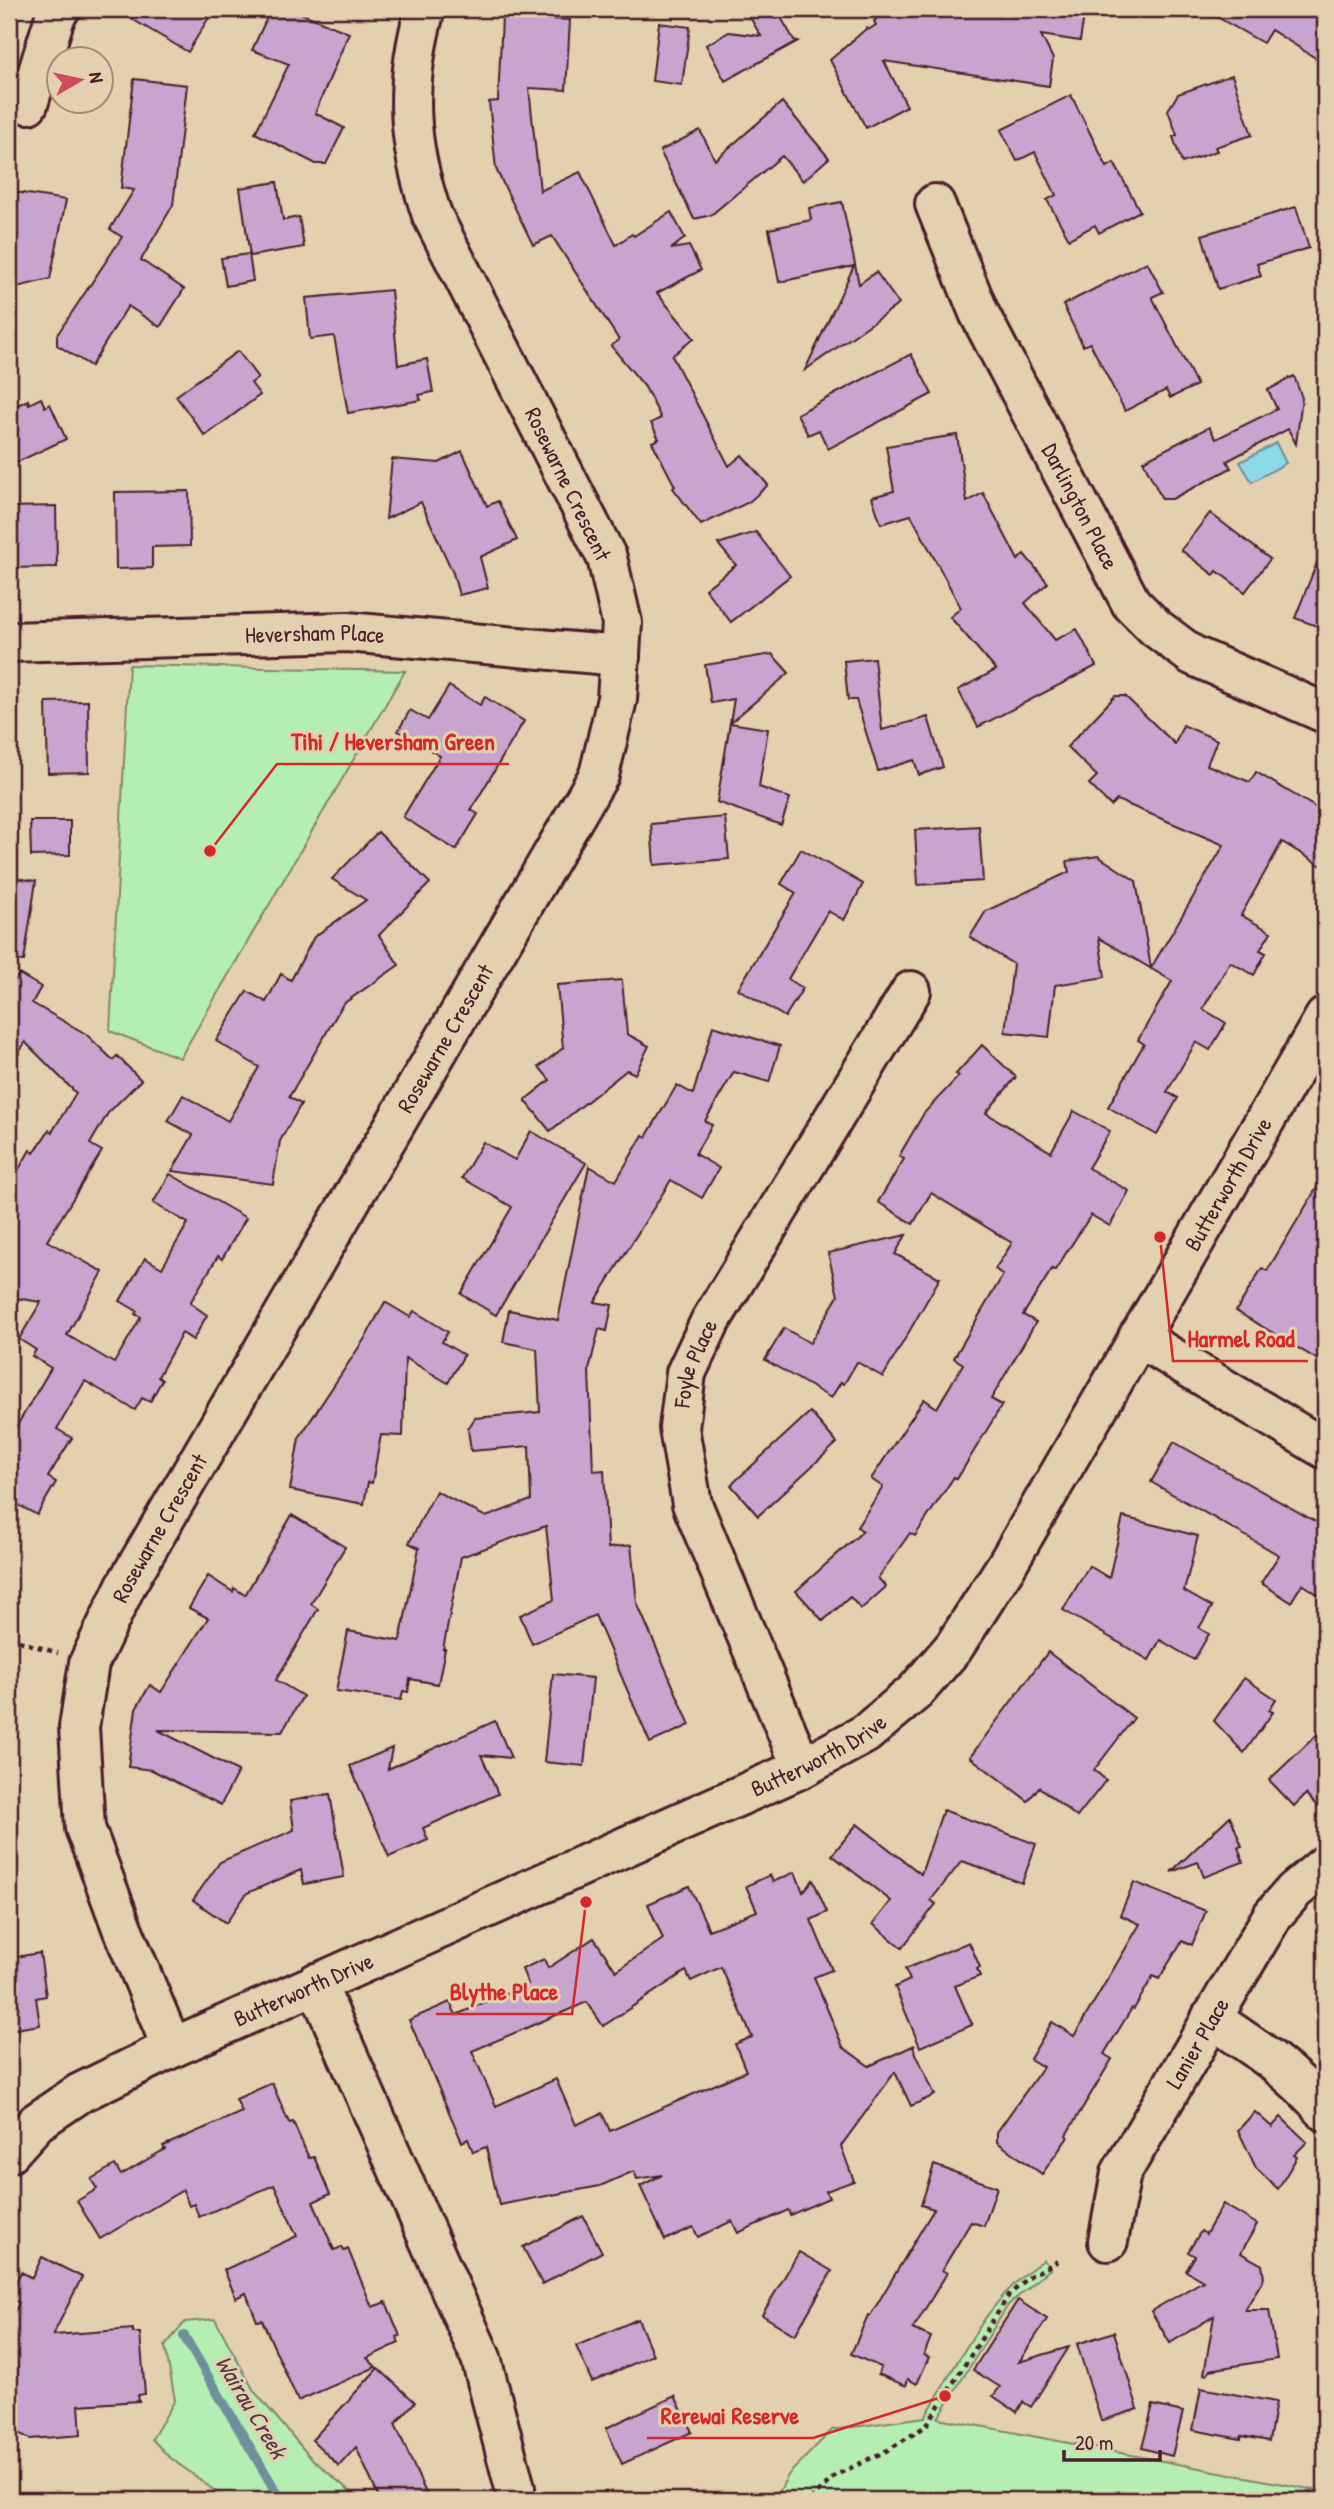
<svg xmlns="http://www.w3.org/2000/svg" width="1334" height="2509" font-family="'Patrick Hand',sans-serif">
<rect width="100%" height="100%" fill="#e3d0ae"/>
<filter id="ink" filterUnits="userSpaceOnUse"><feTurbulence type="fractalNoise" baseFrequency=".0143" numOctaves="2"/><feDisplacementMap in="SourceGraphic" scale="14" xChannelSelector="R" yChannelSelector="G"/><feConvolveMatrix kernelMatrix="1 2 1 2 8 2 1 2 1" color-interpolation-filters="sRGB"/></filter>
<g filter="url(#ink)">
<g fill="#b5eeb2" stroke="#80866e" stroke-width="2">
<path d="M129,665L405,671L180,1058L110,1031Z"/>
<path d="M1044,2260L1050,2269L1008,2305L938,2418L1325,2492V2500H775L788,2475L832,2430L925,2417C959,2362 988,2296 1044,2260Z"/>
<path d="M215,2319L254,2391L310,2457L352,2493L356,2500H227L168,2456L152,2439L175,2400L165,2346L185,2322Z"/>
</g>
<path fill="#8adae7" stroke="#708f9c" stroke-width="2" d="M1276,443L1286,463L1252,482L1240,462Z"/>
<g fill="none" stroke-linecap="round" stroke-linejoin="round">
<path stroke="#708f9c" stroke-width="10" d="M184,2336L281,2500"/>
</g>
<g fill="#c8a5cf" stroke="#4a1f2b" stroke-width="2" fill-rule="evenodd">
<path d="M115,9H214L188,52Z"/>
<path d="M271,9H291L349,33L315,113L344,128L326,164H316L255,133L289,64L252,50Z"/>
<path d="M745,9H776L794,40L798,41L725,81L706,45L729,32L761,36Z"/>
<path d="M888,9H1085L1080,41L1041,35L1053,59L1049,86L884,61L907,106L866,128L830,60L867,28L868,30L876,25L874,21Z"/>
<path d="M1203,9H1325V64L1271,30L1263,43Z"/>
<path d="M502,17L570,20L566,90L529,88L540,191L580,172L616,245L632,234L634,236L671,212L685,238L671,249L689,246L701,270L657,293L694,338L672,356L729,466L742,455L768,485L749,502L701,525L673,488L675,486L652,442L659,439L651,423L661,418L645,387L611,346L619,340L552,236L533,245L496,169L489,102L498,101Z"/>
<path d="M659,23L690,27L682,85L652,81Z"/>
<path d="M1232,75L1252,135L1215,147L1217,151L1182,163L1173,137L1177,135L1168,110L1178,94Z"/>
<path d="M134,79L187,85L173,205L141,260L184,289L160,327L128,306L91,366L57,345V335L122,237L110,229L134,190L121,188Z"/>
<path d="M1071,95L1107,167L1114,163L1140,211L1099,233L1095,225L1069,239L1047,200L1056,195L1035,152L1017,161L1001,130Z"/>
<path d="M782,102L829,158L803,181L782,156L711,215L694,219L660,151L700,130L715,160Z"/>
<path d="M277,182L283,220L299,217L304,247L250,256L240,188Z"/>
<path d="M9,191L66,200L50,279L9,289Z"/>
<path d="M842,202L859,284L876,272L899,304L805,370L854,266L779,282L769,229L811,220L809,208Z"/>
<path d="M1296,207L1309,248L1257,264L1261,276L1218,289L1202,235Z"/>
<path d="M249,254L253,281L226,286L221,258Z"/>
<path d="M1147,262L1163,292L1152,297L1197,385L1170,398L1166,390L1125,411L1090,343L1083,346L1063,305Z"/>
<path d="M391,290L398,365L427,359L433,392L419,395L421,400L348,413L334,336L310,339L306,298Z"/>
<path d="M238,351L258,378L251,383L260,395L205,436L176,396Z"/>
<path d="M911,354L932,394L828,449L819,430L808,435L797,414Z"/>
<path d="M1294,376L1302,398L1296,444L1288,429L1227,461L1231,468L1172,499H1162L1143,461L1209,427L1216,439L1277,409L1268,390Z"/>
<path d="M41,398L45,407L50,404L66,439L9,466V409L28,400L29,404Z"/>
<path d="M957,435L967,502L983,493L1018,560L1024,554L1048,583L1025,603L1055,640L1077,629L1096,666L978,727L958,690L996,670L950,617L961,608L911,515L881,524L872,497L894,491L886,446Z"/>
<path d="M462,451L487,506L498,501L517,540L480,557L488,588L459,595L453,573L421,502L386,519L392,459L439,463Z"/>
<path d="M189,491L190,546L152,547V568L116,569L115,492Z"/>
<path d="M56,506L57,567L9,568V507Z"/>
<path d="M1210,513L1270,559L1245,592L1217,571L1214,575L1181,550Z"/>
<path d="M756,532L790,576L731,622L705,589L736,565L718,544Z"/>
<path d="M1324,545H1325V629L1295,618Z"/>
<path d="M772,654L789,673L730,723L734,699L711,703L705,665Z"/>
<path d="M874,658L882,730L928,717L943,767L919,775L914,760L878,771L856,700H848L844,661Z"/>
<path d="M449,686L480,705L485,697L524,721L471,810L478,814L456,850L403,817L440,756L398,731L410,710L428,720Z"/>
<path d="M1115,696H1125L1175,744L1183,725L1217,740L1207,765L1250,782L1256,772L1325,813V868L1282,842L1241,915L1271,932L1260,950L1266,953L1254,975L1230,962L1203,1009L1226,1023L1210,1050L1196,1042L1167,1092L1178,1098L1157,1135L1108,1107L1144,1044L1138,1040L1172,981L1099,938L1105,977L1055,985L1049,1037L1005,1032L1013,964L970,937L986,911L1069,872L1067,861L1098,856L1136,881L1151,968L1224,845L1117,800L1111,806L1089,784L1097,776L1067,747Z"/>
<path d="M88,701L89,772L48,773L46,702Z"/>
<path d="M730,723L768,729L759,787L790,798L781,825L717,802Z"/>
<path d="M725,817L729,859L654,865L651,824Z"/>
<path d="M30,821H70V855L31,856Z"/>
<path d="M979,826L983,881L918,885L915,830Z"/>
<path d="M378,832L430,883L379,935L399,965L343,1004L289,1097L301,1104L280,1141L273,1184L172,1171L193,1135L168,1121L183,1095L228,1121L259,1067L216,1041L247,991L266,1002L281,974L291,980L314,937L366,900L332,879Z"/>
<path d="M801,849L863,884L844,920L828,911L788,979L803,988L785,1017L738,989L796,893L781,884Z"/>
<path d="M9,877L36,881L24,961L9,960Z"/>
<path d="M19,974L41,987L32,1003L86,1034L113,1060L117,1056L141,1080L108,1113L90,1144L102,1151L47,1241L103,1272L67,1335L114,1363L141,1317L135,1314L137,1311L120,1301L145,1258L162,1268L188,1223L153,1203L170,1174L246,1218L222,1259L218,1256L190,1303L207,1315L193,1340L182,1333L158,1377L162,1380L150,1402L142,1398L135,1410L85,1381L57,1429L72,1438L48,1477L56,1482L37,1515L9,1500V1439L51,1368L32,1356L36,1350L19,1339L41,1302L9,1297V1186L30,1150L34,1153L49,1130L52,1132L76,1093L25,1042L9,1072V989Z"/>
<path d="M622,980L627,1034L649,1046L635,1074L627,1070L550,1131L525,1100L550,1080L539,1067L563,1048L557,985Z"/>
<path d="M713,1026L780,1046L769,1082L734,1072L705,1121L712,1125L695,1154L719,1168L702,1198L671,1180L595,1302L612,1305L607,1331L599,1329L589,1370L593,1471L604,1470L608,1548L631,1545L637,1603L690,1725L650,1743L595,1615L532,1644L520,1615L554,1600L546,1526L461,1557L443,1649H445L438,1684L410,1679L408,1692L403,1691L401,1700L336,1691L348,1631L400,1641L419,1548L409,1543L436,1491L486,1517L531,1500L529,1446L471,1451L468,1429L475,1418L540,1412L537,1349L503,1342L509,1310L558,1320L589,1166L616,1181L643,1135L646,1137L677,1085L693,1094Z"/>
<path d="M982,1045L1016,1077L986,1113L1051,1152L1074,1111L1110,1131L1088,1168L1129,1191L1110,1226L1091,1215L1055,1270L1052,1269L1023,1315L1036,1322L991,1399L1002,1405L957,1479L954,1477L915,1536L910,1533L878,1578L886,1587L861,1609L850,1597L823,1621L796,1591L863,1531L857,1527L883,1487L871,1479L924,1399L937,1408L963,1364L954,1358L1003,1275L995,1269L1012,1243L931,1193L913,1224L878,1202L904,1159L899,1156L924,1113L959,1076L956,1074Z"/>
<path d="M531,1131L586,1163L496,1315L461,1294L512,1207L462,1178L483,1142L515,1160Z"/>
<path d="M1325,1174V1364L1236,1311L1262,1268L1267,1271Z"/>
<path d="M906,1235L895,1254L940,1278L883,1377L857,1362L844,1384L841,1382L831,1398L765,1360L784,1328L810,1343L838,1296L828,1253Z"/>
<path d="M385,1302L410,1317L414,1311L448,1332L442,1342L464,1355L448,1383L405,1358L403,1436L381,1435L372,1483L368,1482L364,1504L290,1490L299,1438L367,1335Z"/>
<path d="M810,1412L837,1443L758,1516L731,1485Z"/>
<path d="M1174,1442L1325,1527V1599L1302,1584L1291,1602L1261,1583L1279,1555L1151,1482Z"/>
<path d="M292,1515L345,1547L311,1604L318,1609L276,1680L303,1696L282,1732L158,1730L238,1771L221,1805L152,1770L128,1767L136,1709L150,1685L161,1692L208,1618L189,1608L208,1576L233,1592L234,1588L245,1595Z"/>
<path d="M1123,1517L1198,1536L1184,1591L1212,1607L1199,1628L1209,1634L1194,1660L1160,1640L1149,1660L1063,1610L1089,1566L1109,1578Z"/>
<path d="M1048,1652L1134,1718L1094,1770L1106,1780L1077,1817L1039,1787L1028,1801L970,1757Z"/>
<path d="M553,1674L593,1678L584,1766L544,1762Z"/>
<path d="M1244,1678L1276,1699L1269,1710L1273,1712L1244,1753L1214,1721Z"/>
<path d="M495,1721L511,1758L481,1755L498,1794L423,1828L428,1840L389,1857L350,1766L392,1748L388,1769Z"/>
<path d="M1325,1727V1815L1306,1794L1294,1806L1269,1780Z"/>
<path d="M330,1794L344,1877L304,1884L301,1870L247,1893L226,1923L193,1900L220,1862L294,1830L290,1801Z"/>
<path d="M943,1810L1036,1844L1022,1883L962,1861L931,1900L936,1904L902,1948L873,1924L891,1901L832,1855L857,1824L921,1874Z"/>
<path d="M1230,1816L1242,1846L1238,1847L1243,1862L1204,1877L1198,1862L1171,1872Z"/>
<path d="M795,1872L803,1892L813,1880L827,1912L811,1920L832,1970L814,1977L843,2047L869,2066L915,2045L913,2047L935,2095L911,2106L895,2072L841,2146L854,2181L826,2191L829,2198L790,2215L788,2210L738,2233L732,2221L698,2237L693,2227L665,2240L640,2186L662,2175L637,2179L634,2171L600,2186L499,2205L486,2147L473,2152L468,2139L462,2142L409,2020L450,2002L456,2015L528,1984L522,1969L544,1959L548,1968L594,1938L616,1971L663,1939L648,1904L689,1886L709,1930L757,1911L746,1886L770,1875L773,1882ZM721,1967L752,2037L735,2044L746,2071L610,2131L602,2113L576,2125L556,2079L496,2106L472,2051L587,2002L603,2026L686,1971L691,1981Z"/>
<path d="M1134,1882L1206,1911L1192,1945L1182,1941L1159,1979L1153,1976L1134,2009L1132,2008L1104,2054L1112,2059L1066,2135L1068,2137L1042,2174L997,2142V2132L1043,2067L1030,2059L1052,2022L1074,2036L1140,1924L1120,1915Z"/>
<path d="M969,1942L980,1967L977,1969L980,1976L955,1986L972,2025L920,2047L895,1987L910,1980L905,1969Z"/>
<path d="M40,1953L46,1996L36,1998L40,2025L9,2030V1958Z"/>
<path d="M272,2083L289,2123L293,2122L309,2158L314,2157L330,2194L313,2202L334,2250L342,2247L344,2251L348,2249L372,2307L386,2302L400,2336L397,2337L399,2343L367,2358L376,2367L298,2401L262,2320L257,2321L246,2293L236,2298L224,2270L297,2236L274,2185L199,2217L194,2204L189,2206L183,2190L100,2239L77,2201L97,2189L91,2179L115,2165L121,2175L165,2149L163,2146L242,2112L236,2099Z"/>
<path d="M1255,2112L1272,2127L1281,2117L1307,2142L1294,2155L1297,2157L1278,2189L1256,2168L1238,2130Z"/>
<path d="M934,2165L997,2187L984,2226L971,2222L942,2270L947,2273L913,2329L931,2337L924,2355L929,2357L917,2384L908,2379L906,2386L878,2374L881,2367L851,2354L868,2315L870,2316L934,2209L921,2205Z"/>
<path d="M1223,2204L1257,2224L1241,2253L1262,2265L1264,2278L1245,2310H1269L1277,2359L1210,2370L1207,2375L1204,2374L1214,2316L1170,2343L1151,2311L1203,2281L1186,2271L1195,2256L1188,2252L1201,2231L1206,2234Z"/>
<path d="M583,2216L602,2252L542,2284L523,2247Z"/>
<path d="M799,2252L832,2271L795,2335L762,2315Z"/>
<path d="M42,2257L82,2277L53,2335L133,2329V2333H140L145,2394L138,2395L139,2401L79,2405L81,2435L30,2439L9,2428V2323L19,2303L9,2297L21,2272L32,2278Z"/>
<path d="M1018,2300L1047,2319L1019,2362L1069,2347L1031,2407L1023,2402L1017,2412L993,2396L1000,2387L973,2370Z"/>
<path d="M638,2319L653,2355L592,2382L576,2346Z"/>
<path d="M1114,2332L1138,2409L1101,2421L1077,2344Z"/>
<path d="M378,2368L415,2402L395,2424L429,2500H380L356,2447L339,2466L312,2440Z"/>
<path d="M1201,2388L1276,2402L1269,2441L1242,2436L1241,2439L1193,2430Z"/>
<path d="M675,2396L692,2432L622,2464L606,2428Z"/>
<path d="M1153,2405L1183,2412L1172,2456L1142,2448Z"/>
</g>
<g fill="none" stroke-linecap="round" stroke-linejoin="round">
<defs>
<g id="minor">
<path d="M28,104L55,17L60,9"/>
<path id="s1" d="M935,204L979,313L1131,603L1156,628L1192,655L1325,713"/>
<path id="s2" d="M9,642L347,632L620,656"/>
<path d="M1138,1337L1325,1449"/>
<path id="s3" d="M802,1768L692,1504L679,1428L686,1373L710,1322L911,991"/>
<path d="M316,1983L481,2358L515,2488"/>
<path d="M1211,2018C1253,2046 1293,2072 1325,2111"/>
<path id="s4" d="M172,2048L122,1928L85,1828L79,1727L89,1663L126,1585L599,775L617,699L622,623L607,558L432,215C407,142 404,84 425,9"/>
<path id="s5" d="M9,2153L37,2122L80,2093L172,2048L802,1768L865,1734L915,1692L954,1647L1006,1566L1325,1017"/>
<path id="s6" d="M1108,2241L1121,2173L1273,1915L1294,1891L1325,1865"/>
</g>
</defs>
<use href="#minor" stroke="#4a1f2b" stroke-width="44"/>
<g stroke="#4a1f2b" stroke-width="4.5" stroke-dasharray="5 5" stroke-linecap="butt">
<path d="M9,1638L58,1653"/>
<path d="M810,2500L836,2475L888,2450L926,2426L1009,2295L1030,2276L1058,2261"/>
</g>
<use href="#minor" stroke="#e3d0ae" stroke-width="38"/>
</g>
</g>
<g text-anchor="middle" stroke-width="6" stroke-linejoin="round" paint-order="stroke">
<g font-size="23" fill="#4a1f2b" stroke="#e3d0ae">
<text transform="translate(568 484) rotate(64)" y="8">Rosewarne Crescent</text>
<text dy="8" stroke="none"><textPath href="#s1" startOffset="336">Darlington Place</textPath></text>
<text dy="8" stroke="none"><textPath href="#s2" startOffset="306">Heversham Place</textPath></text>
<text dy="8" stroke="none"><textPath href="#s4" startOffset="1122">Rosewarne Crescent</textPath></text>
<text dy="8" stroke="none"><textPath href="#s5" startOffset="1620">Butterworth Drive</textPath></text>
<text dy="8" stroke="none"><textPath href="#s3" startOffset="430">Foyle Place</textPath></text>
<text dy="8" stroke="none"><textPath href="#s4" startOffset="555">Rosewarne Crescent</textPath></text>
<text dy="8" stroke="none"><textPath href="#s5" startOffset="906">Butterworth Drive</textPath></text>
<text dy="8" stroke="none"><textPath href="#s5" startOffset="340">Butterworth Drive</textPath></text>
<text dy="8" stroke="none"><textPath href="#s6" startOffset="220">Lanier Place</textPath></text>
</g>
<g font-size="24" font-style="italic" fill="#543b47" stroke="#e3d0ae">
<text transform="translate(251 2407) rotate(59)" y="8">Wairau Creek</text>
</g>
</g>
<path fill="none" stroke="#d62828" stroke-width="2.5" d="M210 851L277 764H509M1160 1237L1173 1361H1308M586 1902L572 2014H436M945 2396L813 2438H647"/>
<g fill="#d62828" stroke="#e3d0ae" stroke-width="2.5">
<circle cx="210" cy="851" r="7"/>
<circle cx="1160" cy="1237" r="7"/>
<circle cx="586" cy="1902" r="7"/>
<circle cx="945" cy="2396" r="7"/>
</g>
<g font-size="24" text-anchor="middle" font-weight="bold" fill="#d62828" stroke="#e3d0ae" stroke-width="6" stroke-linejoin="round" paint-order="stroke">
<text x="393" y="750">Tihi / Heversham Green</text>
<text x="1241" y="1347">Harmel Road</text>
<text x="504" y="2000">Blythe Place</text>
<text x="730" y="2424">Rerewai Reserve</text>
</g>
<rect width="1334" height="2509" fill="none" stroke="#e3d0ae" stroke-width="35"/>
<rect x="18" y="18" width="1299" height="2474" fill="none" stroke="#4a1f2b" stroke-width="2.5" filter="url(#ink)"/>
<g transform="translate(80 80) rotate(81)"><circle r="33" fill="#e3d0ae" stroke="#a6897a" stroke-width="2"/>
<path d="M0-5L12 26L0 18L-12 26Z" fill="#d1495b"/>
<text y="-10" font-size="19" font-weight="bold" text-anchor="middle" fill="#4a1f2b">N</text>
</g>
<path d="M1064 2450v10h96v-10" fill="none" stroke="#4a1f2b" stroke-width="3.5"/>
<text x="1075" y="2450" font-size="21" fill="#4a1f2b" stroke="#e3d0ae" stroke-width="5" paint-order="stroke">20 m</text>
</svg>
